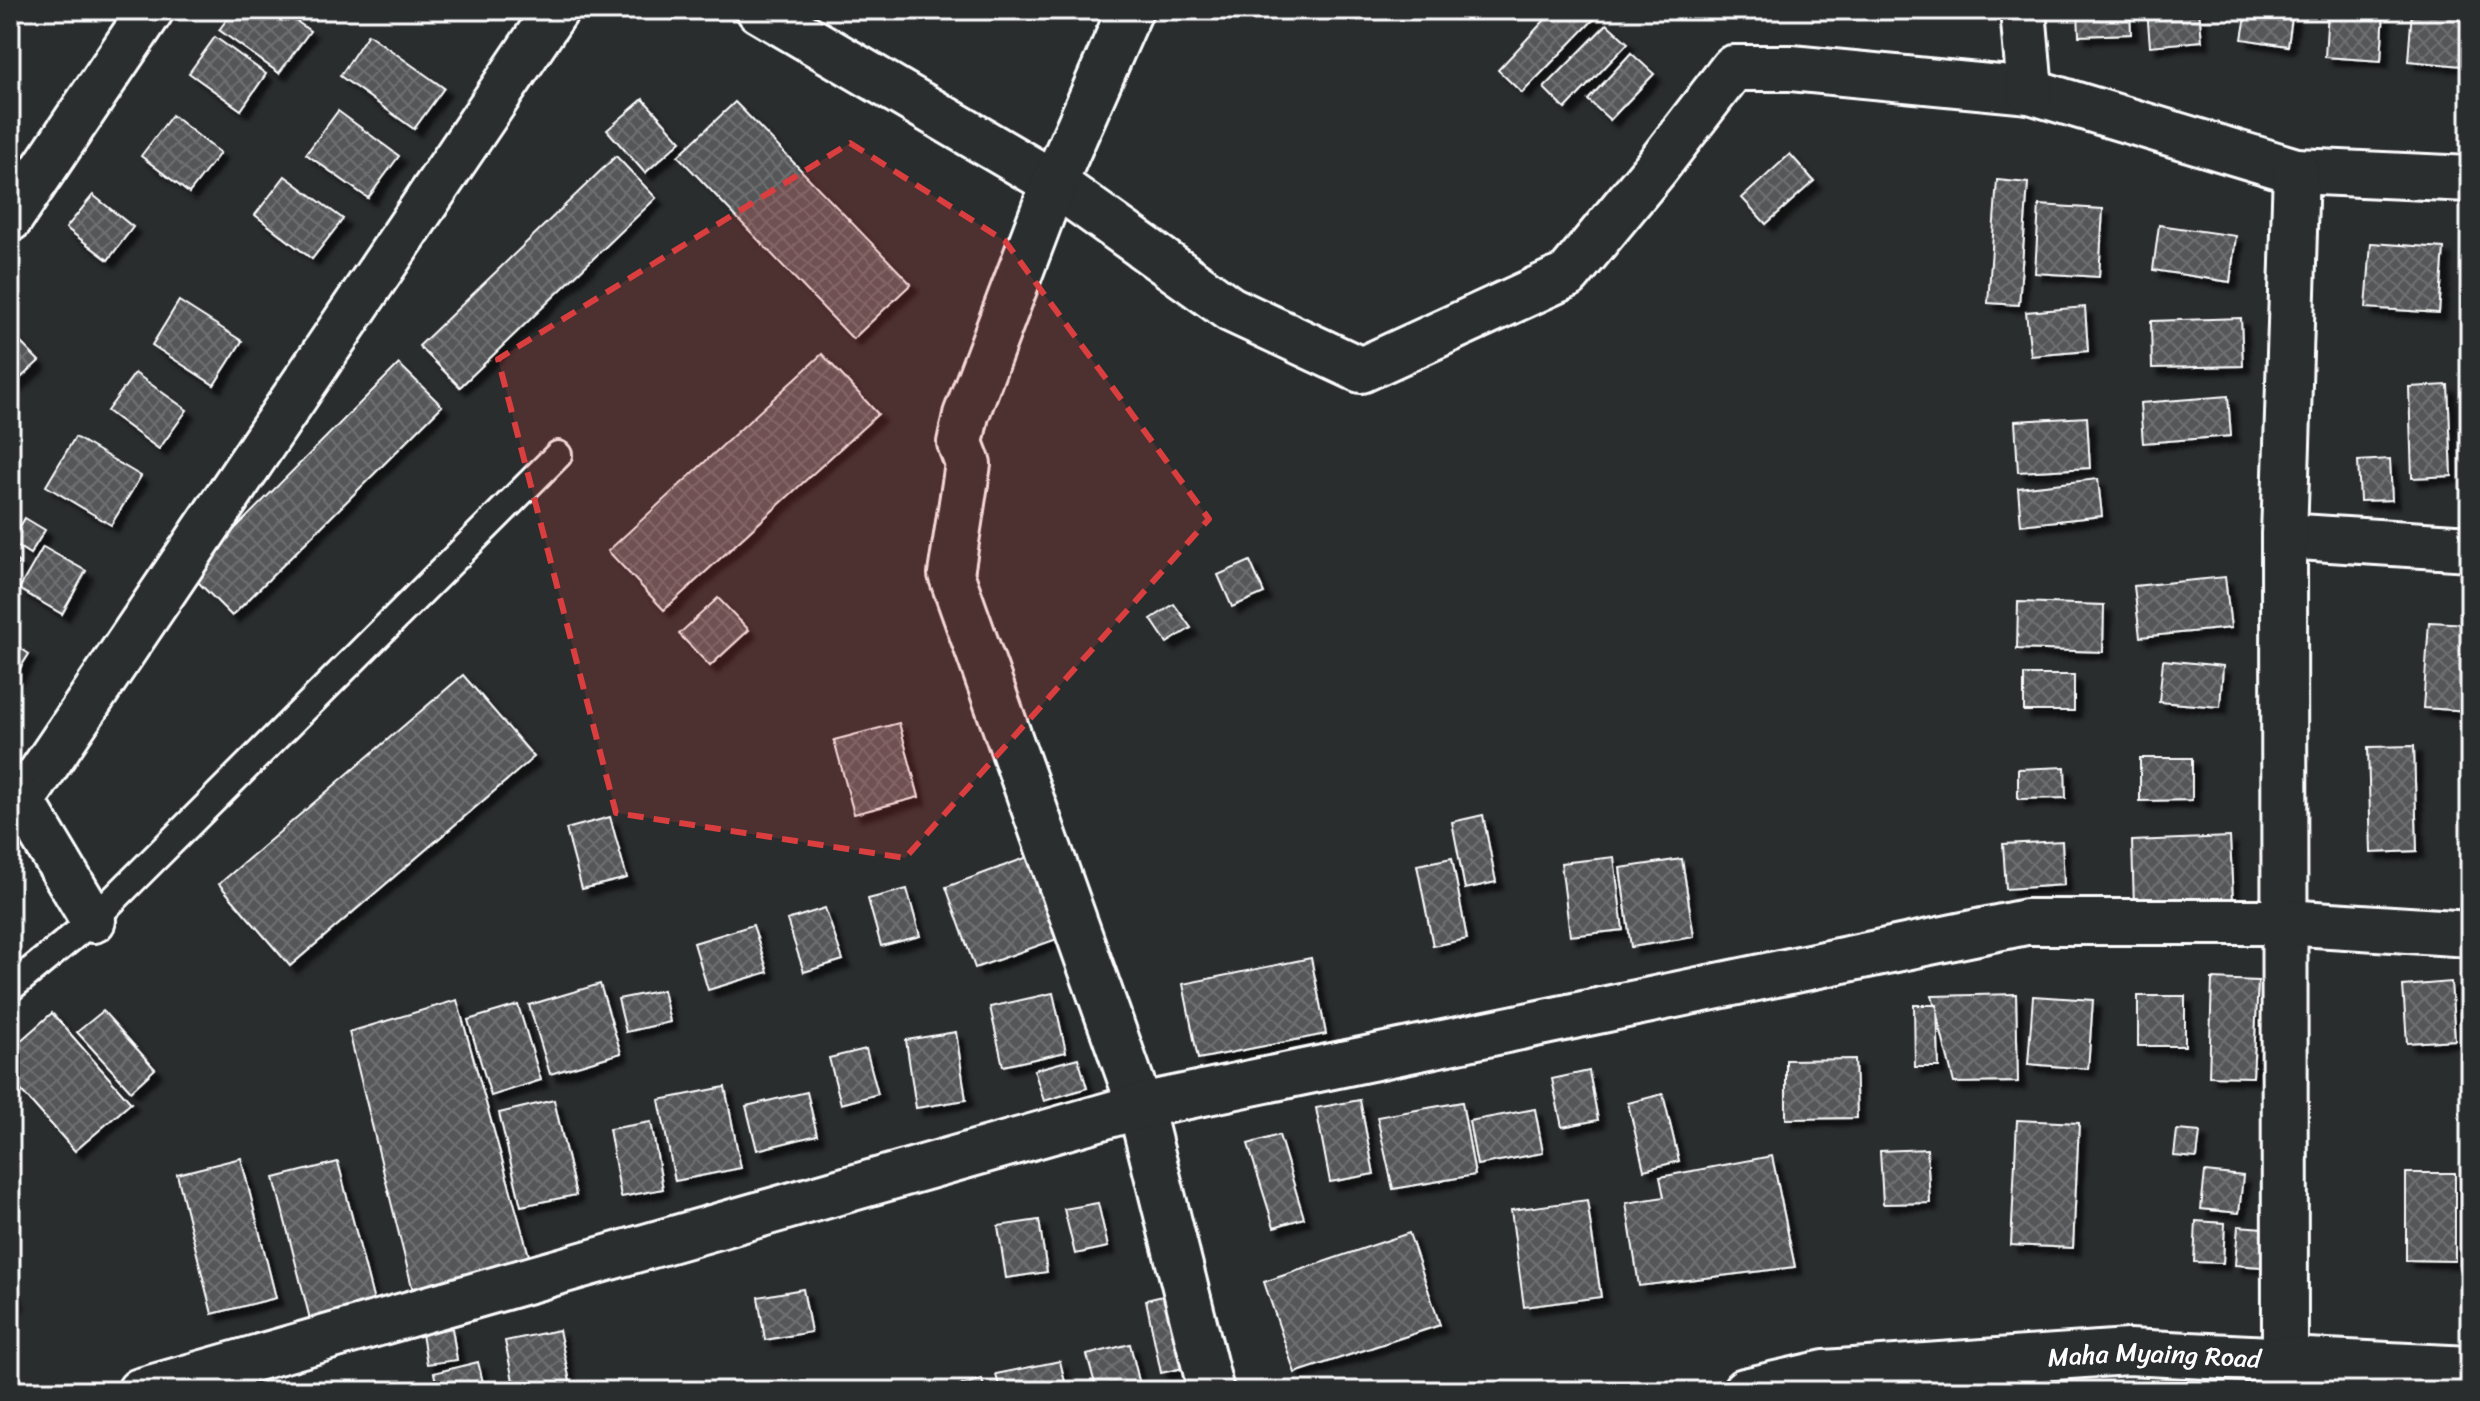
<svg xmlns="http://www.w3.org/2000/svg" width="2480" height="1401" font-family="Sriracha,sans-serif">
<defs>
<pattern id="building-cross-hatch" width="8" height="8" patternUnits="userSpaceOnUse" patternTransform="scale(2)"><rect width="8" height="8" fill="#555758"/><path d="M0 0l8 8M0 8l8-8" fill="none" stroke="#6e7071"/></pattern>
<filter id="shadow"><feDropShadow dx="7" dy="7" stdDeviation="2" flood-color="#0009"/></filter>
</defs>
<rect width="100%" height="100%" fill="#2a2d2e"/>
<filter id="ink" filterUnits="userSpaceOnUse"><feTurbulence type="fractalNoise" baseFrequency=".0125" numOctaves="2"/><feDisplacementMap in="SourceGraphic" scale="16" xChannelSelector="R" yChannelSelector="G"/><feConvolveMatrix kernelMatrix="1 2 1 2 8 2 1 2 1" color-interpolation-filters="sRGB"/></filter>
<g filter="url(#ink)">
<g fill="url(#building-cross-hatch)" stroke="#fff" stroke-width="2" filter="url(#shadow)">
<path d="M234,10H281L310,31L279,73L219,30Z"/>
<path d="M1554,10H1597L1600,13L1522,93L1498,70Z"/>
<path d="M2078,10H2130L2131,34L2079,36Z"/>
<path d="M2147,10H2199L2202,41L2150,46Z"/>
<path d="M2247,10H2293L2288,46L2242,39Z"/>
<path d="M2328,10H2384L2381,61L2325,57Z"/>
<path d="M2412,10H2467L2462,66L2408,61Z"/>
<path d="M1607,24L1628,43L1565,109L1544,88Z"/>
<path d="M368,34L444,88L414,129L340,76Z"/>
<path d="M215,37L266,74L241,110L189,73Z"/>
<path d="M1631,53L1654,74L1610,120L1588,100Z"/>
<path d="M643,99L681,141L645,173L607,130Z"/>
<path d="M735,102L911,284L853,339L678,156Z"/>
<path d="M338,111L399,156L368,198L306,154Z"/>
<path d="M172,115L220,153L189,193L141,156Z"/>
<path d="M1790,154L1814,181L1766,224L1742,198Z"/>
<path d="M616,156L656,198L460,387L419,346Z"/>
<path d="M285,176L343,219L312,259L255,215Z"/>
<path d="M1997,180L2028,183L2019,305L1988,303Z"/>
<path d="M93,195L133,227L108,260L66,228Z"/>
<path d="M2039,205L2103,209L2099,277L2035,273Z"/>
<path d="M2159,225L2236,236L2230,282L2153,270Z"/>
<path d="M2371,243L2444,248L2439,313L2366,308Z"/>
<path d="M179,301L242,341L214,385L152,345Z"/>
<path d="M2085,307L2088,351L2031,356L2026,312Z"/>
<path d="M2241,318L2243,366L2152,368L2151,321Z"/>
<path d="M10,332L39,361L10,388Z"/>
<path d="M822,354L878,414L664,610L608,551Z"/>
<path d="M399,364L442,406L232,616L190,574Z"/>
<path d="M135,373L187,410L159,449L107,411Z"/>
<path d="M2448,385L2452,476L2412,478L2409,387Z"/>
<path d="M2228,396L2231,436L2143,443L2140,403Z"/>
<path d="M2087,417L2090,468L2018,472L2015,421Z"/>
<path d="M75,437L141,476L111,525L46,486Z"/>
<path d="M2390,459L2392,500L2360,501L2358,461Z"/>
<path d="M2098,479L2102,516L2021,525L2018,488Z"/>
<path d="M25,518L45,530L30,554L11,542Z"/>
<path d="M43,547L86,571L62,614L19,589Z"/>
<path d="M10,556L19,563L10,575Z"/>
<path d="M1250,561L1264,593L1232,607L1218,575Z"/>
<path d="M2225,577L2231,628L2140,637L2134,586Z"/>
<path d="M718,598L749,630L710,666L679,634Z"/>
<path d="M2018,602L2104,605L2103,652L2017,649Z"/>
<path d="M1174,604L1191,628L1167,643L1151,619Z"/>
<path d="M2429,622L2470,624V711L2423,708Z"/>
<path d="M10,641L29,654L10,684Z"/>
<path d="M2163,660L2223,666L2220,707L2159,702Z"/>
<path d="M463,675L534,757L290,966L219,884Z"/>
<rect x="2024" y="675" width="50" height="36"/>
<path d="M899,723L919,797L854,814L834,740Z"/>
<path d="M2414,746L2417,851L2371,853L2368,747Z"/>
<path d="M2140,758H2192V800L2140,801Z"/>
<path d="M2065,767L2066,798L2018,799V769Z"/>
<path d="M2465,794H2470V863H2464Z"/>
<path d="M1483,815L1496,882L1465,889L1452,822Z"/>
<path d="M610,817L627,878L582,889L566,829Z"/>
<path d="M2230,837L2233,902L2134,906L2132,841Z"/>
<path d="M2062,841L2064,885L2006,889L2003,844Z"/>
<path d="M1028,857L1057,939L975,968L946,887Z"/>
<path d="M1614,857L1623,930L1570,936L1561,863Z"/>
<path d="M1452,858L1467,939L1433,946L1417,865Z"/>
<path d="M1682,859L1694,937L1631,947L1620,868Z"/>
<path d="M907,889L920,936L881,946L868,899Z"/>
<path d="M825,908L843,960L804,972L787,920Z"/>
<path d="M753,925L768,972L708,990L694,943Z"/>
<path d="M1311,958L1326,1034L1198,1059L1183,984Z"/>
<path d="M2212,979L2258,981L2253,1077L2209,1076Z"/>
<path d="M2451,982L2455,1040L2407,1043L2403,986Z"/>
<path d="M600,984L621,1053L550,1074L529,1005Z"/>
<path d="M663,990L670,1022L626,1032L618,999Z"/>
<path d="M1053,993L1066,1052L1003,1066L990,1007Z"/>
<path d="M2016,994L2018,1082L1954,1083L1932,996Z"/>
<path d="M2033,996L2093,1000L2088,1069L2028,1064Z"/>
<rect x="2138" y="996" width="47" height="50"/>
<path d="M457,1000L530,1259L415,1299L349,1032Z"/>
<path d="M518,1005L541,1080L491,1096L468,1020Z"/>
<path d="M1914,1005H1937L1939,1067H1915Z"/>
<path d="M103,1011L155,1069L131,1091L77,1032Z"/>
<path d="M52,1013L131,1103L75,1151L10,1078V1050Z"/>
<path d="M956,1032L966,1100L916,1108L906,1040Z"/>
<path d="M866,1049L878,1094L841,1104L829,1058Z"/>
<path d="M1078,1058L1087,1088L1044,1101L1034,1070Z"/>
<path d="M1855,1059L1857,1118L1786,1119V1060Z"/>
<path d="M1589,1071L1598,1120L1562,1127L1552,1079Z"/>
<path d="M725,1087L741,1168L675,1181L659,1100Z"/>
<path d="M807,1092L817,1135L757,1150L746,1106Z"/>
<path d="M1663,1094L1679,1161L1644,1170L1628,1103Z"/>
<path d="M554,1100L576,1195L521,1206L499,1113Z"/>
<path d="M1360,1100L1374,1174L1330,1182L1316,1108Z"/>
<path d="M1462,1102L1475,1175L1393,1189L1377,1117Z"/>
<path d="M1535,1109L1543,1153L1477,1165L1469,1121Z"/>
<path d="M2017,1120L2079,1123L2073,1248L2011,1245Z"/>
<path d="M651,1122L663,1189L621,1197L609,1129Z"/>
<path d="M2177,1130L2200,1132L2197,1158L2174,1156Z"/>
<path d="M1279,1135L1304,1218L1274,1227L1248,1144Z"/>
<path d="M1927,1149L1930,1203L1883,1204L1880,1151Z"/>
<path d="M1772,1156L1795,1267L1639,1286L1626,1203L1664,1197L1660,1177Z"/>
<path d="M241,1158L276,1298L212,1314L177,1174Z"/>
<path d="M338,1162L374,1302L310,1319L274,1178Z"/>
<path d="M2205,1172L2243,1176L2239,1213L2201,1209Z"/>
<path d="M2406,1173H2455V1261L2406,1260Z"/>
<path d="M1587,1200L1601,1297L1524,1307L1511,1210Z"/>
<path d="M1098,1203L1108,1247L1075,1254L1064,1209Z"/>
<path d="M1039,1220L1047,1272L1006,1278L998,1226Z"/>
<path d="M2196,1221L2225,1223L2223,1263L2194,1262Z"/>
<path d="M2238,1226L2263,1228L2261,1267L2235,1265Z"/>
<path d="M1409,1233L1440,1325L1295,1373L1264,1282Z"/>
<path d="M10,1282L17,1302L10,1305Z"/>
<path d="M803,1289L811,1332L765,1340L758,1297Z"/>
<path d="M1180,1292L1196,1365L1161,1373L1146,1300Z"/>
<path d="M452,1328L457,1360L427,1364L422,1334Z"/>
<path d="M559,1330L572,1391H515L505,1341Z"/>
<path d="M1130,1344L1140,1385L1118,1391H1097L1087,1355Z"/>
<path d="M1060,1361L1067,1391H1000L996,1374Z"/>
<path d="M478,1362L485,1391H438L434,1373Z"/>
<path d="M982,1379L985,1391H940Z"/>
</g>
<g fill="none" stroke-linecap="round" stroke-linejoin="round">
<defs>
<path id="lane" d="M10,988L93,920L558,455"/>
<g id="street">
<path d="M759,10L1054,183L1230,309L1361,370L1568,275L1656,168L1733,68H1791L2030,91L2296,171L2470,179"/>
<path d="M1130,10L1054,183L966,415L960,443L968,464L951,574L1140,1106L1211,1391"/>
<path d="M2023,10L2030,91"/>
<path d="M10,219L151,10"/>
<path d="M2284,536L2470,548"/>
<path d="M10,791L22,801L556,10"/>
<path d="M22,801L93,920"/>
<path d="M2285,1359L2284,536L2296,171"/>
<path d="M140,1391L1140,1106L2026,922H2284L2470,934"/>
</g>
<g id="secondary">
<path id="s1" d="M1745,1391L1825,1373L2128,1352L2470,1369"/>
</g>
</defs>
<use href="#lane" stroke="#fff" stroke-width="32"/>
<use href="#street" stroke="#fff" stroke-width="50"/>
<use href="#secondary" stroke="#fff" stroke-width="50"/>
<use href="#lane" stroke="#2a2d2e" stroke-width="26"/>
<use href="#street" stroke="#2a2d2e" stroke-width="44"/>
<use href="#secondary" stroke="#2a2d2e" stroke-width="44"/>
</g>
</g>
<path fill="#da3e3e" fill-opacity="0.2" stroke="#da3e3e" stroke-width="6" stroke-dasharray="16 10" stroke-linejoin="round" d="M850,143L1005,241L1209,519L905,858L616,813L498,359Z"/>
<g text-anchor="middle" stroke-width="6" stroke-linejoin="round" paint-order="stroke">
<g font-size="26" fill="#fff" stroke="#2a2d2e">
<text dy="9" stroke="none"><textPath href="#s1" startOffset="412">Maha Myaing Road</textPath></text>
</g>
</g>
<rect width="2480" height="1401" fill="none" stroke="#2a2d2e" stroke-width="40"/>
<rect x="20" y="20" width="2440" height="1361" fill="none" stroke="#fff" stroke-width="3" filter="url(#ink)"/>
</svg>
